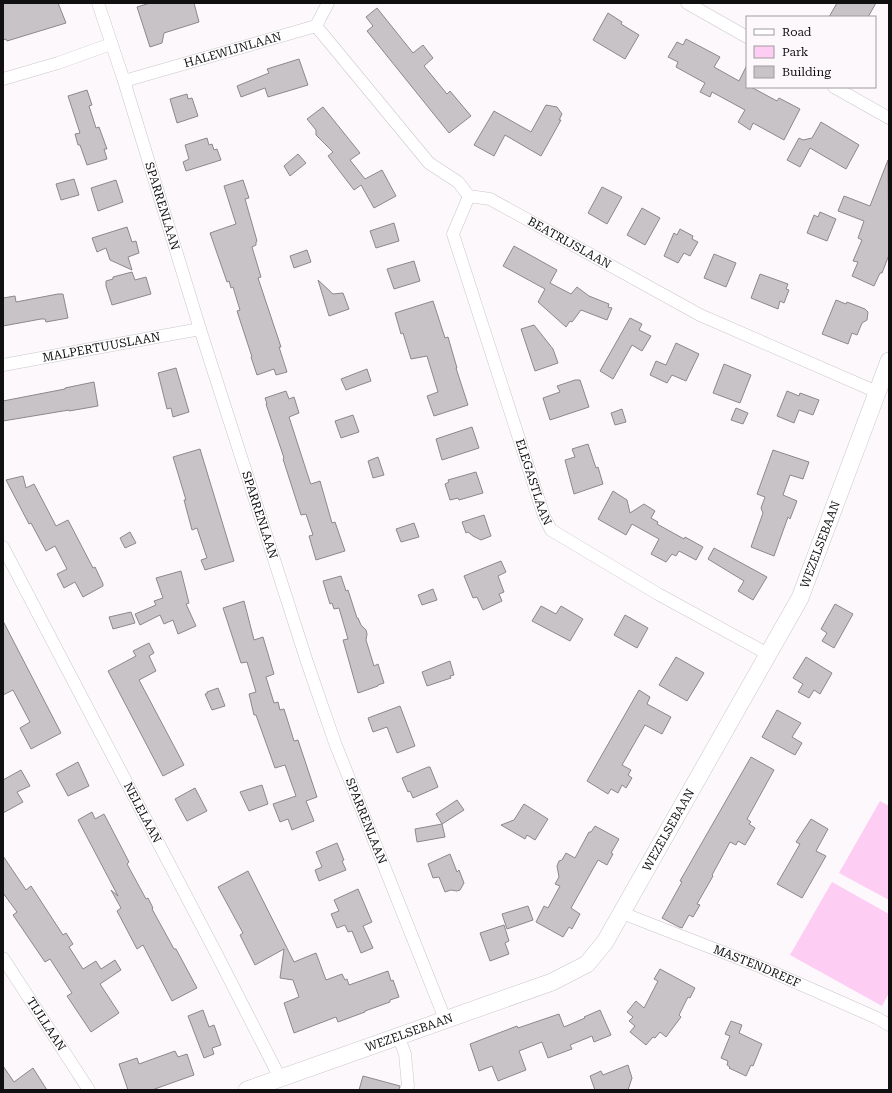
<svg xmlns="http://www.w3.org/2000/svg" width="892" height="1093" font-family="'Roboto Serif',serif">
<rect width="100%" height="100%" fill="#fdf8fc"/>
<g fill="#fdcdf4">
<path d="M880,801L889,806V900L839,873Z"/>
<path d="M832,882L889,914V993L882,1006L790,955Z"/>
</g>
<g fill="#c8c3c7" stroke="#8c888b">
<path d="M3,3H58L66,23L7,41L6,39L3,40Z"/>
<path d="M150,3H194L199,22L164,33L162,43L150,47L137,7Z"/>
<path d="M837,3H876L868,17H829Z"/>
<path d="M377,8L413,53L423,45L433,58L424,66L447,94L450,91L471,116L449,133L367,31L373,26L366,17Z"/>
<path d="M608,13L622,22L621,24L639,35L625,59L593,40Z"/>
<path d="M686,39L720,57L714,67L739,81L747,65V87H751L777,101L779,98L800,109L784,140L753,123L750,130L738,122L745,110L712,92L710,97L700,92L705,83L676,67L678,62L668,57L677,42L683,45Z"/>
<path d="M299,59L308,85L268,97L265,88L241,97L237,86L269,73L267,69Z"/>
<path d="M87,90L92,105L89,106L96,128L99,127L107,149H104L107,159L87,165L80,145H78L75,134L80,133L68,96Z"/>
<path d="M187,94L188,99L192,98L198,116L177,123L170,99Z"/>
<path d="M546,105L557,107L562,114L559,120H561L541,156L505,135L494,156L474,145L494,111L531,132Z"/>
<path d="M323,107L360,153L350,160L365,179L382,170L396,196L374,208L361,185L354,190L328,156L333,152L316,135V130L307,119Z"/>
<path d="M821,122L859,145L846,169L810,148L800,167L787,160L799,138L803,140L812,138Z"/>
<path d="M207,138L209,145L212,144L214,150L217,149L221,160L186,171L183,162L189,159L185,145Z"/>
<path d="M298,154L306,163L290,176L284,166Z"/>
<path d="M888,160L889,255L882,273H880L874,286L852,276L858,262L853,261L862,240L858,238L864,221L838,211L844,196L870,206Z"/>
<path d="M74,179L79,195L61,200L56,184Z"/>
<path d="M116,180L123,202L98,211L91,188Z"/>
<path d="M243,180L249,198L245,199L257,241L256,242V245L252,247L261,277L258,278L281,347H279L287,372L276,375L274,369L257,375L251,357H252L237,311L240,310L233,287L231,288L229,281L227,282L210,233L236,224L224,186Z"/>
<path d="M602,187L622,197L607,224L588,213Z"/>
<path d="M642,208L660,218L645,245L627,235Z"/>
<path d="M820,212L836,219L827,241L807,233L814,215L818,217Z"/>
<path d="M394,223L399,241L376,248L370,231Z"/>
<path d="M127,227L132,242L136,241L139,253L128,257L132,270L110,260L106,248L97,252L92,238Z"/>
<path d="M680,229L693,236L692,239L698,242L690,256L684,253L678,263L664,256L674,233L677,235Z"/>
<path d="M514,246L557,270L550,283L571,294L577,287L589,296L609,304L608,307L612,308L607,320L581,310L572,322L570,321L566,327L538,302L545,289L503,266Z"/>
<path d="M307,250L311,262L294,268L290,256Z"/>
<path d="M714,254L736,263L726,287L704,278Z"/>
<path d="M414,261L420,281L394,289L387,269Z"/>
<path d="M132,272L135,280L146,277L151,294L112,305L106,286V281L113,279V277Z"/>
<path d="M760,274L788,284L786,289L789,290L784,303L780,301L778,309L751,298Z"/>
<path d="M318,280L333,294L343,293L349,309L329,316Z"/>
<path d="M58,294H63L68,318L46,322L45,319H41L3,326V298L15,296L16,302Z"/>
<path d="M836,300L846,304L847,302L865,309L868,312L867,320L862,323L857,335L852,333L848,344L822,334Z"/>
<path d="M433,301L445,338L448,337L457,368H456L468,405L434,416L427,396L438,392L427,356L411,359L403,333L401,334L395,313Z"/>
<path d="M630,318L642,324L639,330L651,336L642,351L632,345L613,379L600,371Z"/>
<path d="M534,325L553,349L558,363L535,371L521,329Z"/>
<path d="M676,343L699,354L686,381L672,375L667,383L650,375L656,361L666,365Z"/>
<path d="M724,364L751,375L740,403L713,393Z"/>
<path d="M176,368L189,412L173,417L171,408L167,409L158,373Z"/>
<path d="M367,369L371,381L346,390L341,379Z"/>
<path d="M575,380H580L589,407L550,420L543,398L560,392L557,386Z"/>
<path d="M94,382L98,406L69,411V410L3,421V401L65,389V388Z"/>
<path d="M286,391L289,399L294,397L299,413L289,417L310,482L311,484L320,481L332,523L335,522L345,551L316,560L309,536L313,535L306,514L301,515L283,459L284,458L266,404H267L265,398Z"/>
<path d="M787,391L799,396L800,393L819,400L813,415L799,410L794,423L777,416Z"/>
<path d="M736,408L748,413L743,424L731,420Z"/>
<path d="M622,409L626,422L615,425L611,413Z"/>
<path d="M353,415L359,432L341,438L335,421Z"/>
<path d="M472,427L479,448L442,460L436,439Z"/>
<path d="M588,444L596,468L598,467L603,484L574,494L565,460L575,457L572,449Z"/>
<path d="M200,449L234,561L205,570L201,560L207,558L197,528L192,530L184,500H186L173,457Z"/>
<path d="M773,450L809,462L803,479L790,475L783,495L797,501L790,519L788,517L774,556L751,547L763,513L761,508L765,497L757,494Z"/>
<path d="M378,457L384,475L373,478L368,461Z"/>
<path d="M476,472L483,493L459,500L458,498L450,500L445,484L449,482L448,480Z"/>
<path d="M23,476L26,488L34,484L56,526L68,520L93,568L95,567L103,584V586L83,597L75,582L64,588L57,574L67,569L55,546L46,551L31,523L29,524L6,480Z"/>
<path d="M613,491L627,500L630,513L644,504L655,511L651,518L658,522L657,524L684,539L685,537L703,547L696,560L679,551L676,556L672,554L666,562L651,554L659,539L632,524L626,535L598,519Z"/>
<path d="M484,515L491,536L481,540L473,536L468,532L466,533L462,522Z"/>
<path d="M414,523L419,537L401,542L396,529Z"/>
<path d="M130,532L136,543L125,548L120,538Z"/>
<path d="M714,548L767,577L753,600L738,591L744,581L708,559Z"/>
<path d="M501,561L506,572L498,576L504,592L499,594L502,601L483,610L477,597L473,598L464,576Z"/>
<path d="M181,571L189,603L186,604L196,626L178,634L173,620L164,624L160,615L140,625L135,614L156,605L154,601L163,598L156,578Z"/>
<path d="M341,576L346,591L348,590L357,618H358L361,625L366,630L367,634L366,640L374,666L378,664L384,683L378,685V686L358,693L343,640L348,639L339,608L334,609L332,603L330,604L323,581Z"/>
<path d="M433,589L437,600L422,605L418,595Z"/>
<path d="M244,601L254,640L263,637L274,674L266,677L274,703L278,702L280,710L284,709L294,741L298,740L317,797L306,801L314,821L292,830L288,819L280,822L273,804L296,796L285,765L275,768L256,715H254L249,694L256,692L247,662L241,663L223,608Z"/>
<path d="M835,604L853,614L834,648L822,641L827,633L821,629Z"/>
<path d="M541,606L556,614L561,606L583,619L570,641L532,621Z"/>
<path d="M131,612L135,623L113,629L109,617Z"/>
<path d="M625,615L648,628L637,648L614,635Z"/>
<path d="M3,621L61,733L31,749L20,728L30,722L13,690L3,695Z"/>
<path d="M149,643L154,653L149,656L156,671L139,680L184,765L163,776L108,671L136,656L133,651Z"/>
<path d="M676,657L704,673L687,701L659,685Z"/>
<path d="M806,657L832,673L820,694L814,690L809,698L798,692L803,684L793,678Z"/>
<path d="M450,661L454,675L450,676L451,678L427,686L422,672Z"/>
<path d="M218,688L225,706L212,710L205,694H207V692Z"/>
<path d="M639,690L650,697L647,704L671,717L662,734L645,725L622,765L631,770L628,775L632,778L626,788L622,785L618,793L611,789L608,794L587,781Z"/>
<path d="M400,706L415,746L397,753L387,727L373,732L368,718Z"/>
<path d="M777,710L801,723L792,737L802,743L795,755L762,737Z"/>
<path d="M751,757L774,770L747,819L751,822L749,824L755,828L745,845L738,841L736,845L730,842L712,875L713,876L697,904L700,905L693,917L689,915L682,928L679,927L662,918L682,882L680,881Z"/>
<path d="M78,762L89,786L68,796L56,774Z"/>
<path d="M428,767H430L438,787L413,798L410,791L408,792L402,778Z"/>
<path d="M21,770L30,786L17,792L23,802L3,813V780Z"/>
<path d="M262,785L268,804L249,811L240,792Z"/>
<path d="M195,788L207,811L187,821L175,799Z"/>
<path d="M457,800L464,810L442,824L445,837L417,842L415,829L442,824L436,814Z"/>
<path d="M524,804L548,819L535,840L527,835L525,839L501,825L514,820Z"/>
<path d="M92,812L95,819L104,814L129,862L127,864L146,899L148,898L153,908L152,909L174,949H176L197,988L172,1001L143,945L137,949L117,911L121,908L111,890L118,896L78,820Z"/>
<path d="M811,819L828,829L816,851L826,856L802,898L777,884L800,844L796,842Z"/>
<path d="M595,826L619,839L611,853L613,854L607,865L598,860L571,908L580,914L572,929L569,927L563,937L536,922L544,906L548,908L560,886L555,884L559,877L557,866L559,861L562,860L566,853L575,858L589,832H591Z"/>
<path d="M337,843L344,860L342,861L346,870L319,881L315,870L322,867L316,852Z"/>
<path d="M450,854L457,872L459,870L464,883L460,890L457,891L451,890L445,892L439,877L433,878L428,864Z"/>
<path d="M3,856L26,890L31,886L63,935L66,933L73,944L69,947L83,969L96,961L101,969L115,960L121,970L100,984L119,1013L91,1032L67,996L72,993L50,959L45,962L13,915L17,912L3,893Z"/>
<path d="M248,871L294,962L316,953L326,980L342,974L345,980L347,979L349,985L388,971L391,981L393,980L399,997L390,1000V1002L365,1011V1012L338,1022L336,1017L294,1033L284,1003L299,997L293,980L280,978L284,949L255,965L240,935L243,933L218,887Z"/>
<path d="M358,889L372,922L363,926L373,948L361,953L352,931L348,932L345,925L337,928L331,914L339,911L334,900Z"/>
<path d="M528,906L533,920L507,929L502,914Z"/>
<path d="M504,925L509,941L505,943L509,954L490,961L480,933Z"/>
<path d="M660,969L695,988L690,998L688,997L679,1015L681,1017L666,1037L660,1032L655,1038L653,1037L646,1045L630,1032L635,1026L629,1021L633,1017L627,1012L636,1001L644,1008L658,981L654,979Z"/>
<path d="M203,1010L209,1027L214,1025L221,1045L212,1048L214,1054L204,1058L188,1016Z"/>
<path d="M600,1010L611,1035L594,1042L592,1036L570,1045L572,1049L548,1058L542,1042L519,1051L526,1070L498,1081L492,1066L479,1071L470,1044L517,1026L518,1028L559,1014L564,1027L585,1018L584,1017Z"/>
<path d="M731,1021L742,1025L739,1033L762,1044L753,1066L751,1065L746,1076L729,1068L730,1067L727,1065L728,1061L721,1058L730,1036L725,1034Z"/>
<path d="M175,1051L178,1057L187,1054L194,1075L152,1090H128L119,1064L137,1058L139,1064Z"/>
<path d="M628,1065L632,1078L628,1090H595L590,1076L601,1071L603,1075Z"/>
<path d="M3,1066L14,1082L33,1068L47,1090H3Z"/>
<path d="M363,1076L400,1086L399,1090H359Z"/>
</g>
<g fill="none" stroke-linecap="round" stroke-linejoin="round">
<defs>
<g id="street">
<path id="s1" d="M98,3L124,81L200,329L307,662L335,743L445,1019"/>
<path d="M687,3L747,37"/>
<path id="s2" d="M316,26L429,163L458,182L469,196L490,199L700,315L877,392"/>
<path d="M3,79L58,63L111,44"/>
<path id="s3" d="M124,81L316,26L328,3"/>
<path d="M834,87L889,118"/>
<path id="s4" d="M469,196L453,234L544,516L551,530L658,594L768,654"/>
<path id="s5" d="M3,365L200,329"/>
<path id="s6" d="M3,547L215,951L280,1078"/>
<path id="s7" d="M622,913L761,967L877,1018L889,1025"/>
<path id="s8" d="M3,958L89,1090"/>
<path d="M398,1035L405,1054L408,1086L406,1090"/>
</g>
<g id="secondary">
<path id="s9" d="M247,1090L552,982L587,964L605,942L800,598L889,361"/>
</g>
</defs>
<use href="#street" stroke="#cbc6ca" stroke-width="13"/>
<use href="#secondary" stroke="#cbc6ca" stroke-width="18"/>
<use href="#street" stroke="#fff" stroke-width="12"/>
<use href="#secondary" stroke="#fff" stroke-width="17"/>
</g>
<g text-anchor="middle" stroke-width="4" stroke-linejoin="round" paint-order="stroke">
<g font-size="12" fill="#111011" stroke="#fdf8fc">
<text dy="4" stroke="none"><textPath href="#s3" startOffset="113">HALEWIJNLAAN</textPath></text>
<text dy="4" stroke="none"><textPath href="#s1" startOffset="213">SPARRENLAAN</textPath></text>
<text dy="4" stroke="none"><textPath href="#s2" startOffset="342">BEATRIJSLAAN</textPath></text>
<text dy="4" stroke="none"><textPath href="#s5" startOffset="100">MALPERTUUSLAAN</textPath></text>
<text dy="4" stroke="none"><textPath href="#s4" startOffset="302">ELEGASTLAAN</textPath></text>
<text dy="4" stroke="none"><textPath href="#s1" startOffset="537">SPARRENLAAN</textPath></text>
<text dy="4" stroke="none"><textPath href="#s9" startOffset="844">WEZELSEBAAN</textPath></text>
<text dy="4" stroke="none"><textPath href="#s6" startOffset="300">NELELAAN</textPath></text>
<text dy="4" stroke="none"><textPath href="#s1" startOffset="861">SPARRENLAAN</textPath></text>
<text dy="4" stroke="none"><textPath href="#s9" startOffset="520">WEZELSEBAAN</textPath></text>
<text dy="4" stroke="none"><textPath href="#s7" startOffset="145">MASTENDREEF</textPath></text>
<text dy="4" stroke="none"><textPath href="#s8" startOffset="79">TIJLLAAN</textPath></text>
<text dy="4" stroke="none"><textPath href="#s9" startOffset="172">WEZELSEBAAN</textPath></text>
</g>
</g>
<rect width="892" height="1093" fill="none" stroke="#111011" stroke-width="8"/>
<rect x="746" y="16" width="130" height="72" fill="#fdf8fc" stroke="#9f9b9e"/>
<rect x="754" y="29" width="20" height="6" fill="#ffffff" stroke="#9f9b9e"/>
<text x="782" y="36" font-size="12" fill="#111011">Road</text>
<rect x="754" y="46" width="20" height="12" fill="#fdcdf4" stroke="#9f9b9e"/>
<text x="782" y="56" font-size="12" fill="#111011">Park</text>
<rect x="754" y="66" width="20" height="12" fill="#c8c3c7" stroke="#9f9b9e"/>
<text x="782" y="76" font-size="12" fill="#111011">Building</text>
</svg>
